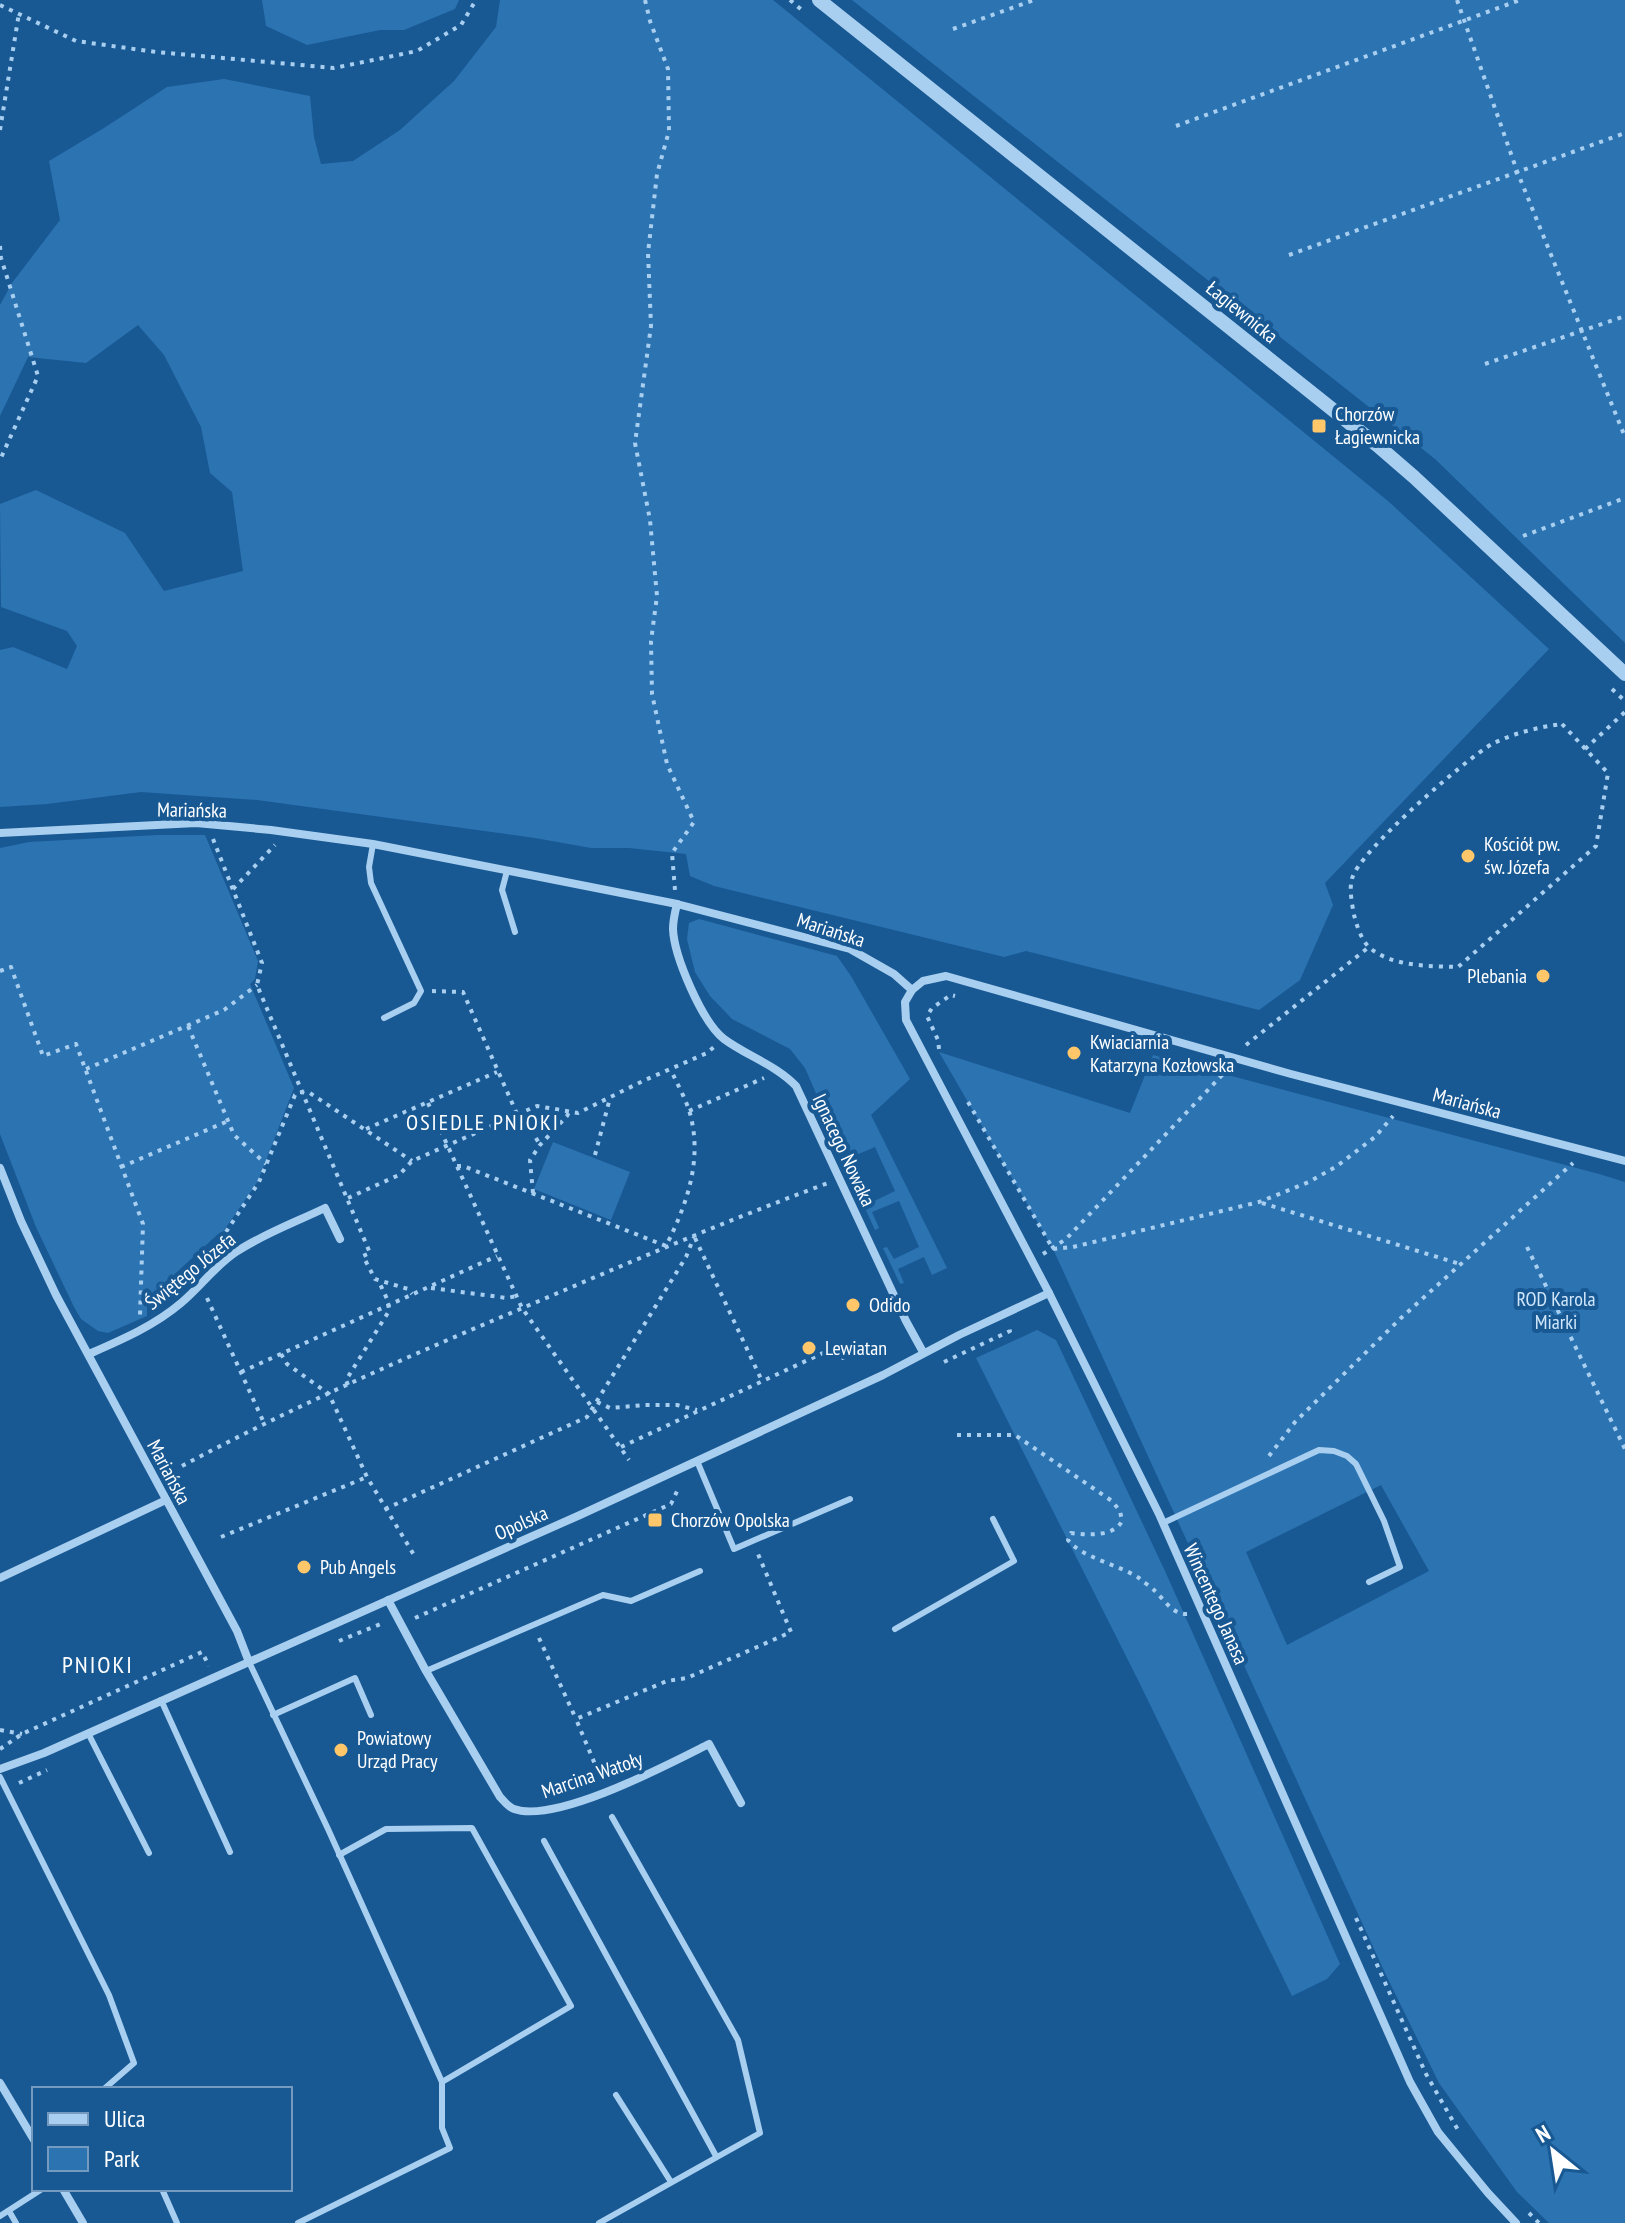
<svg xmlns="http://www.w3.org/2000/svg" width="1625" height="2223" font-family="'PT Sans Narrow',sans-serif">
<rect width="100%" height="100%" fill="#185994"/>
<g fill="#2c73b2" fill-rule="evenodd">
<path d="M262,0H459L455,9L404,30H380L307,45L266,26Z"/>
<path d="M500,0H773L1388,501L1549,649L1325,883L1333,905L1300,980L1259,1010L1026,951L1004,957L714,886L690,876L686,854L629,848H591L535,838L257,800L141,792L47,804L0,807V650L13,647L67,669L77,646L67,631L1,607L0,504L36,490L125,533L164,591L243,571L232,492L210,473L201,427L164,355L138,325L86,363L28,357L0,416V305L12,283L60,220L49,161L104,128L167,87L224,79L310,96L314,137L321,164L353,161L400,130L454,81L496,27Z"/>
<path d="M852,0H1625V643L1435,459Z"/>
<path d="M157,835H205L258,961L255,979L250,984L294,1088L258,1181L220,1236L218,1234L147,1300V1316L108,1333L98,1331L81,1319L74,1307L36,1227L0,1134V848L29,842Z"/>
<path d="M699,919L837,956L851,976L910,1079L871,1115L947,1268L932,1275L924,1257L898,1269L904,1283L900,1284L883,1248L887,1247L894,1259L919,1247L899,1201L872,1212L879,1228L875,1230L864,1206L895,1191L875,1147L849,1158L855,1172L851,1174L805,1068L790,1049L732,1019L710,996L695,972L687,939L689,923Z"/>
<path d="M939,1052L1130,1113L1153,1055L1599,1174L1625,1182V2223H1549L1517,2192L1439,2083L1386,1975L1053,1249ZM1381,1485L1429,1571L1287,1645L1246,1552Z"/>
<path d="M553,1142L630,1172L611,1220L534,1189Z"/>
<path d="M1037,1330L1056,1340L1165,1571L1340,1964L1327,1979L1292,1996L1137,1678L976,1358Z"/>
</g>
<g fill="none" stroke-linecap="round" stroke-linejoin="round">
<g stroke="#a9cff0" stroke-width="4" stroke-dasharray="4 6" stroke-linecap="butt">
<path d="M645,0L650,21L668,69L669,131L657,174L648,253L651,326L635,443L650,520L657,596L651,641L652,694L667,764L694,822L672,853L675,890"/>
<path d="M790,0L803,11"/>
<path d="M1457,0L1517,171L1625,437"/>
<path d="M0,5L76,41L156,52L334,68L417,51L461,25L476,0"/>
<path d="M953,29L1034,0"/>
<path d="M1176,126L1520,0"/>
<path d="M0,130L19,13"/>
<path d="M0,246L1,258L38,376L0,460"/>
<path d="M1289,255L1625,133"/>
<path d="M1485,364L1625,316"/>
<path d="M1523,536L1625,498"/>
<path d="M1612,689L1625,701"/>
<path d="M1562,724L1608,773L1596,846L1458,967C1430,966 1393,967 1370,948C1361,940 1357,926 1354,915C1352,904 1349,889 1352,879C1357,853 1467,758 1492,744C1514,733 1539,727 1562,724Z"/>
<path d="M1585,749L1625,712"/>
<path d="M213,839L262,963L257,985L370,1253L363,1256L375,1279L408,1289L412,1294"/>
<path d="M233,889L275,845"/>
<path d="M0,971L11,967L43,1056L76,1044L143,1224L140,1315"/>
<path d="M432,991L463,992L517,1114"/>
<path d="M188,1026L234,1135L266,1164"/>
<path d="M1246,1045L1369,947"/>
<path d="M939,1049L938,1040L927,1016L932,1008L951,995L955,996"/>
<path d="M86,1069L224,1010L257,985"/>
<path d="M968,1102L1053,1249L1073,1247L1259,1202L1309,1182L1337,1166L1375,1137L1393,1116"/>
<path d="M428,1103L522,1308L629,1460"/>
<path d="M689,1111L764,1078"/>
<path d="M521,1112L540,1145"/>
<path d="M366,1129L497,1072"/>
<path d="M595,1155L610,1098"/>
<path d="M457,1166H463L666,1246C685,1208 701,1166 692,1122C689,1104 678,1086 671,1070"/>
<path d="M121,1167L228,1121"/>
<path d="M533,1193L530,1160L540,1145L567,1116L569,1112"/>
<path d="M348,1198L399,1175L412,1161L537,1106L578,1113L645,1080L707,1053L714,1047"/>
<path d="M1262,1203L1460,1264"/>
<path d="M695,1238L762,1381"/>
<path d="M226,1241L224,1235L259,1182L295,1095L300,1092L310,1093L412,1161"/>
<path d="M1527,1247L1625,1449"/>
<path d="M1043,1254L1066,1239L1226,1071"/>
<path d="M431,1288L507,1298L517,1296"/>
<path d="M207,1298L264,1423"/>
<path d="M281,1354L287,1364L329,1394L367,1477L414,1555"/>
<path d="M944,1362L1010,1331L1007,1326"/>
<path d="M241,1372L497,1256"/>
<path d="M348,1385L346,1380L389,1311L388,1301L379,1282"/>
<path d="M597,1402L610,1408L645,1405H677L697,1410"/>
<path d="M957,1435H1015L1112,1501L1120,1511L1122,1521C1114,1537 1087,1535 1071,1533L1068,1540C1082,1558 1118,1564 1139,1578C1143,1582 1150,1586 1154,1590C1164,1599 1172,1615 1188,1614"/>
<path d="M621,1447L838,1346L844,1360"/>
<path d="M1269,1456L1295,1422L1401,1318L1573,1163"/>
<path d="M182,1466C291,1408 404,1358 518,1310C621,1266 723,1222 828,1183"/>
<path d="M385,1509L587,1417L686,1257L694,1237"/>
<path d="M221,1537L367,1477"/>
<path d="M415,1618L671,1504L679,1487"/>
<path d="M539,1638L576,1719"/>
<path d="M339,1641L383,1623"/>
<path d="M0,1730L22,1734"/>
<path d="M0,1749L22,1734L202,1652L209,1666"/>
<path d="M602,1781L576,1719L667,1681L687,1678L791,1632L758,1554"/>
<path d="M19,1783L47,1770"/>
<path d="M1356,1918L1426,2074L1458,2130"/>
<path d="M1529,2213L1539,2223"/>
</g>
<g stroke="#a9cff0" stroke-width="6">
<path d="M373,844L369,867L371,883L421,991L414,1003L384,1018"/>
<path d="M507,871L502,890L515,932"/>
<path d="M697,1461L734,1549L850,1499"/>
<path d="M1163,1523L1319,1450L1334,1451L1347,1456L1356,1464L1384,1521L1400,1567L1369,1582"/>
<path d="M895,1629L1014,1561L993,1519"/>
<path d="M249,1662L328,1829L442,2082V2128L450,2148L298,2223"/>
<path d="M426,1671L603,1595L631,1601L700,1571"/>
<path d="M161,1700L230,1852"/>
<path d="M273,1715L355,1678L371,1715"/>
<path d="M88,1733L149,1853"/>
<path d="M0,1777L109,1995L134,2063L104,2089"/>
<path d="M544,1841L716,2156"/>
<path d="M339,1855L386,1829L472,1828L571,2006L442,2082"/>
<path d="M616,2095L671,2182"/>
<path d="M162,2189L177,2223"/>
<path d="M9,2211L16,2223"/>
<path d="M0,2216L42,2189"/>
<path d="M599,2223L760,2133L738,2040L612,1817"/>
</g>
<g stroke="#a9cff0" stroke-width="8">
<path d="M0,833L196,823L271,830L373,844L677,904L850,949L894,974L912,990"/>
<path d="M677,904C675,912 673,921 673,929C674,956 702,1022 724,1039C747,1056 776,1065 796,1086L906,1321L923,1352"/>
<path d="M0,1168L21,1221L56,1295L237,1631L249,1662"/>
<path d="M89,1354C121,1340 154,1326 181,1303C200,1287 215,1266 236,1252C263,1234 296,1222 325,1208L340,1239"/>
<path d="M0,1578L166,1500"/>
<path d="M388,1600L426,1671L500,1797C504,1801 508,1807 514,1809C556,1824 669,1764 709,1744L741,1803"/>
<path d="M0,1769L44,1753L580,1515L883,1375L959,1335L1049,1293"/>
<path d="M0,2083L34,2140"/>
<path d="M63,2189L83,2223"/>
<path d="M1516,2223L1488,2193L1438,2132L1410,2082L1159,1514L1049,1293L906,1020L905,1002L912,990L923,981L946,976L1291,1074L1625,1161"/>
</g>
<path stroke="#a9cff0" stroke-width="14" d="M819,0L1377,445L1414,477L1625,674"/>
</g>
<g fill="#ffc769" stroke="#185994" stroke-width="3">
<rect x="1311" y="418" width="16" height="16" rx="4"/>
<circle cx="1468" cy="856" r="8"/>
<circle cx="1543" cy="976" r="8"/>
<circle cx="1074" cy="1053" r="8"/>
<circle cx="853" cy="1305" r="8"/>
<circle cx="809" cy="1348" r="8"/>
<rect x="647" y="1512" width="16" height="16" rx="4"/>
<circle cx="304" cy="1567" r="8"/>
<circle cx="341" cy="1750" r="8"/>
</g>
<g text-anchor="middle" stroke-width="8" stroke-linejoin="round" paint-order="stroke">
<g font-size="20" fill="#fff" stroke="#185994">
<text transform="translate(1242 312) rotate(39)" y="7">Łagiewnicka</text>
<text transform="translate(192 810) rotate(1)" y="7">Mariańska</text>
<text transform="translate(831 930) rotate(18)" y="7">Mariańska</text>
<text transform="translate(1467 1103) rotate(15)" y="7">Mariańska</text>
<text transform="translate(844 1150) rotate(65)" y="7">Ignacego Nowaka</text>
<text transform="translate(190 1271) rotate(-39)" y="7">Świętego Józefa</text>
<text transform="translate(169 1472) rotate(62)" y="7">Mariańska</text>
<text transform="translate(521 1523) rotate(-24)" y="7">Opolska</text>
<text transform="translate(1216 1604) rotate(66)" y="7">Wincentego Janasa</text>
<text transform="translate(592 1775) rotate(-19)" y="7">Marcina Watoły</text>
</g>
<g font-size="20" fill="#fff" stroke="#185994" text-anchor="start">
<text x="1335" y="421">Chorzów<tspan x="1335" dy="23">Łagiewnicka</tspan></text>
<text x="1484" y="851">Kościół pw.<tspan x="1484" dy="23">św. Józefa</tspan></text>
<text x="1527" y="983" text-anchor="end">Plebania</text>
<text x="1090" y="1049">Kwiaciarnia<tspan x="1090" dy="23">Katarzyna Kozłowska</tspan></text>
<text x="869" y="1312">Odido</text>
<text x="825" y="1355">Lewiatan</text>
<text x="671" y="1527">Chorzów Opolska</text>
<text x="320" y="1574">Pub Angels</text>
<text x="357" y="1745">Powiatowy<tspan x="357" dy="23">Urząd Pracy</tspan></text>
</g>
<g font-size="20" fill="#d0e7fb" stroke="#185994">
<text x="1556" y="1306">ROD Karola<tspan x="1556" dy="23">Miarki</tspan></text>
</g>
<g font-size="22" letter-spacing="2" fill="#fff" stroke="#185994">
<text x="483" y="1130">OSIEDLE PNIOKI</text>
</g>
<g font-size="24" letter-spacing="2" fill="#fff" stroke="#185994">
<text x="98" y="1673">PNIOKI</text>
</g>
</g>
<rect x="32" y="2087" width="260" height="104" fill="#185994" stroke="#749bbf" stroke-width="2"/>
<rect x="48" y="2113" width="40" height="12" fill="#a9cff0" stroke="#749bbf" stroke-width="2"/>
<text x="104" y="2127" font-size="24" fill="#ffffff">Ulica</text>
<rect x="48" y="2147" width="40" height="24" fill="#2c73b2" stroke="#749bbf" stroke-width="2"/>
<text x="104" y="2167" font-size="24" fill="#ffffff">Park</text>
<g transform="translate(1553 2151) rotate(330)" stroke="#185994" stroke-width="6" paint-order="stroke">
<path d="M0-6L14 30L0 20L-14 30Z" fill="#ffffff"/>
<text y="-12" font-size="22" font-weight="bold" text-anchor="middle" fill="#ffffff">N</text>
</g>
</svg>
